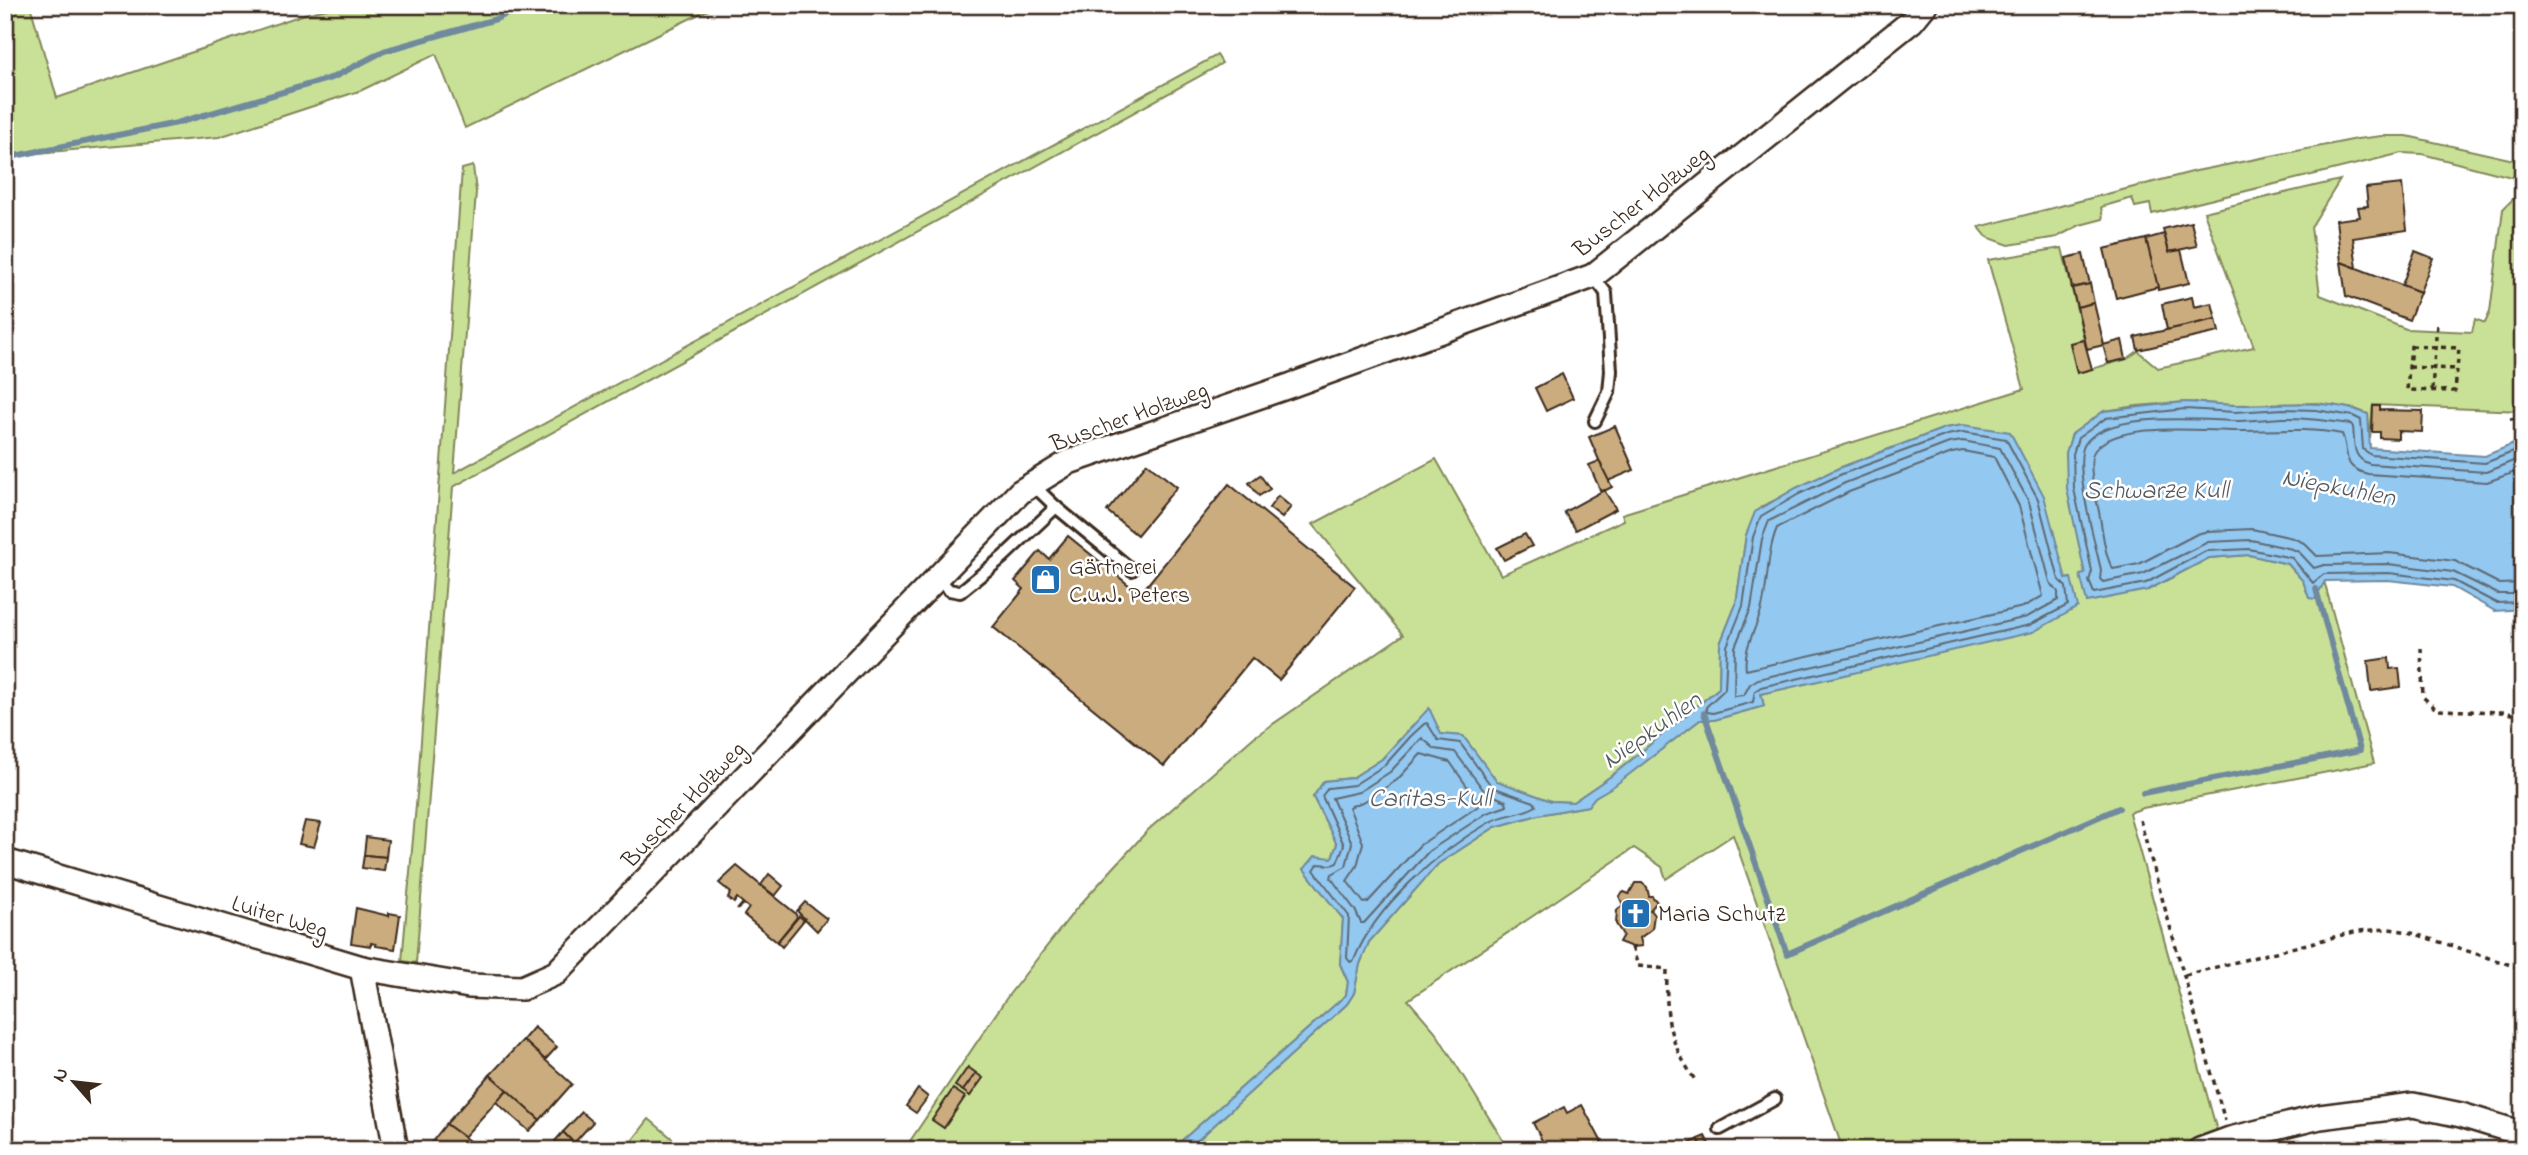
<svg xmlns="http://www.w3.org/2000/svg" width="2528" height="1155" font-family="'Indie Flower',sans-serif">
<rect width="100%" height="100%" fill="#fff"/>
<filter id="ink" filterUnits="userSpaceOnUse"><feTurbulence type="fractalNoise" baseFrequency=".0143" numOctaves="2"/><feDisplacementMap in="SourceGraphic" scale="14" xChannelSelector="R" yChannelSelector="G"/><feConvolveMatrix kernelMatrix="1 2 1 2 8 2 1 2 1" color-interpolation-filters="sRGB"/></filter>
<g filter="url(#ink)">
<g fill="#c9e197" stroke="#82865a" stroke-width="2">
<path d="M5,5H30L57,98L305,14L345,5H718L465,128L436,54L362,90L219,137L5,156Z"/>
<path d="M1217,55L1222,63L1211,70L453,487L416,963L402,961L418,783L462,169L473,166L476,192L454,473Z"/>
<path d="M2382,136H2407L2523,162V180L2422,154L2402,153L2152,214L2150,204L2135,207L2132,198L2101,207L2103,219L2080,225L2057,237L2009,245L1987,237L1979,227L2196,171L2357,139Z"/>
<path d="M2340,180L2311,227L2320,295L2406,329L2472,332L2475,319L2485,323L2490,312L2503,209L2513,199L2523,194V411L2373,405L2370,439L2368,414L2355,409L2317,403L2235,405L2185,402L2137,406L2104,411L2072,434L2066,453L2086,574L2081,575L2148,590L2209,558L2249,555L2288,564L2303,581L2309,597L2324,581L2374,763L2143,808L2129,813L2217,1131L2169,1150H1843L1733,835L1666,879L1662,867L1634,848L1408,1000L1435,1031L1509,1150H1258L1251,1142L1242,1150H1187L1347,1004L1354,993L1360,964L1369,942L1438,864L1495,827L1538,815L1587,806L1595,797L1614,785L1700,720H1714L1764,706L1761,694L1906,660L2070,578L2066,579L1963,425L1945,428L1839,468L1761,507L1746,535L1736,604L1720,644L1719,688L1614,774L1573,802L1551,801L1496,781L1463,736L1406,732L1382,759L1352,778L1324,781L1313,797L1337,844L1332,858L1304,869L1343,919L1340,964L1348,982L1346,995L1171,1150H904L1008,996L1076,909L1148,830L1254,737L1403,635L1313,524L1436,459L1501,575L1624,520L1622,514L2024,389L1988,260L2062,248L2084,339L2070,343L2077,373L2127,359L2138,351L2158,368L2254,347L2204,212Z"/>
<path d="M649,1119L686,1150H625Z"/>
</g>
<g fill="#93c8f1" stroke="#70899d" stroke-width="2">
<path d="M2185,402C2201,403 2218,404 2234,405C2279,406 2324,397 2368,414L2370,448L2485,456L2523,440V609L2495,611L2452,587L2388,580L2325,581L2315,599L2309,598L2303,581L2288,564L2249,555L2209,558L2148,590L2087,602L2080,575L2085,574L2067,489L2066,453L2072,434L2104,411Z"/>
<path d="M1963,425L2010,432L2044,496L2066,579L2071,578L2078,607L2033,632L1761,694L1764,706L1714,720H1700L1614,786L1595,797L1588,806L1538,815L1495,827L1438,864L1369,942L1360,964L1354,993L1347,1004L1187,1150H1171L1346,995L1348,982L1340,964L1343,919L1304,869L1315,856L1332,858L1337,844L1313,797L1324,781L1352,778L1382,759L1429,708L1441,734L1463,736L1497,781L1551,801L1573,802L1614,774L1719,688L1720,644L1736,604L1746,535L1755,512L1796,488L1839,468L1945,428Z"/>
</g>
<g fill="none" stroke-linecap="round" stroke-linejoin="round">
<g stroke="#5e6972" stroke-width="2">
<path d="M1963,432L2006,439L2038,499L2059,580L2066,587L2068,605L2030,625L1761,687L1755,691L1753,702L1713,713L1707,712L1706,707L1725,689L1727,646L1743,606L1753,537L1761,516L1799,494L1842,474L1947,435Z"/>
<path d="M1963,441L2000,448L2029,502L2050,582L2058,592V600L2027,617L1758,679L1750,684L1744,695L1734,696L1735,647L1751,608L1762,539L1769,521L1845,483L1949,443Z"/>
<path d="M2523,448L2485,463L2371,455L2363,449L2361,420L2353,416L2316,410L2283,409L2235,412L2185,409L2106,418L2078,438L2073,454L2074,489L2092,571L2089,581L2094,593L2146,583L2206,551L2249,549L2292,558L2313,583L2324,574L2389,573L2454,581L2496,603L2523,602"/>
<path d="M1963,451L1994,457L2019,506L2043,596L2023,607L1746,670C1743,648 1755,632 1761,611C1769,584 1766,554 1777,528L1849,492L1952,453Z"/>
<path d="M2523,457L2486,472L2370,464C2351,458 2355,443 2353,427L2351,424C2328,421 2305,417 2282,418C2266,419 2250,421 2234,421C2198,420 2108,411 2085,444C2072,463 2096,546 2101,570L2100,579L2103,582L2143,574L2208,542L2251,540L2292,549L2299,552L2314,568L2324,565L2388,564L2453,572L2498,594H2523"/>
<path d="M2523,469L2487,482L2368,474C2340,468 2350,452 2342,434C2306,427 2271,431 2235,431C2202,431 2118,421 2095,450C2087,460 2095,495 2098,507C2102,524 2104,556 2113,569L2139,564L2197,534L2208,531L2252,529L2293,538L2304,543L2317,556L2389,553L2455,561L2500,584L2523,583"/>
<path d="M1427,723L1438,740L1460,743L1492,787L1534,802L1536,806C1522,815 1504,814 1490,822C1439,851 1376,905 1354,960L1350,962L1347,958L1349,916L1314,870L1318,864L1331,865L1337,863L1344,845L1322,796L1328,788L1354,785L1385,765L1411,736L1424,724Z"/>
<path d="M1422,738L1435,749L1455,752L1485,792L1506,801L1507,806L1487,813L1429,851L1364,923H1361L1355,910L1331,878L1332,874L1346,866L1352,843L1332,798L1359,792L1390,772Z"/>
<path d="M1421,754L1450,762L1480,805L1420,845L1368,902L1364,903L1347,881L1357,866L1363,843L1349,807L1365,801L1397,780Z"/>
</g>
<g stroke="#70899d" stroke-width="6">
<path d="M5,158L177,123L334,77L384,51L496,19L526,5"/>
<path d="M1704,713L1787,954L2119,808"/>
<path d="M2143,793L2360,750L2316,589"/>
</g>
</g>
<g fill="#cbac7f" stroke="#3b2a1e" stroke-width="2">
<path d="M2402,184L2407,230L2353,238L2357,268L2341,262L2336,220L2360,217L2358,207L2368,206L2366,188Z"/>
<path d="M2191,222L2197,246L2169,252L2163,229Z"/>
<path d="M2164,234L2169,252L2181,250L2189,283L2158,290L2146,239Z"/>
<path d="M2146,239L2158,287L2116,298L2104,249Z"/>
<path d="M2415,251L2433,258L2420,292L2402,285Z"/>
<path d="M2083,254L2090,284L2072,288L2066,258Z"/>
<path d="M2341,262L2420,292L2409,320L2346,296Z"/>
<path d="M2090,284L2094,303L2077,307L2072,288Z"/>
<path d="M2192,297L2194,307L2212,303L2216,319L2167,330L2162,304Z"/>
<path d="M2094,303L2104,345L2087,349L2077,307Z"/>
<path d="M2216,319L2219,332L2138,350L2135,337Z"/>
<path d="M2084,340L2092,369L2077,373L2070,343Z"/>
<path d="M2122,340L2126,359L2108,363L2103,345Z"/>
<path d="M1562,374L1573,398L1546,411L1535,388Z"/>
<path d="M2373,406H2380V410L2423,411L2422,432L2398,431V439L2380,438V432H2372Z"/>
<path d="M1615,426L1634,470L1608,481L1589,437Z"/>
<path d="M1599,461L1612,487L1604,491L1601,492L1589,465Z"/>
<path d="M1147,463L1177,487L1137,535L1107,511Z"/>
<path d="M1260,475L1270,489L1259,496L1249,483Z"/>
<path d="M1229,484L1355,587L1279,680L1252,658L1164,766L993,627L1024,589L1015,581L1040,551L1049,559L1068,536L1140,594Z"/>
<path d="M1604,490L1616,509L1576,530L1564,512Z"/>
<path d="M1278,496L1291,507L1282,518L1269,508Z"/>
<path d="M1525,534L1532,546L1504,560L1497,548Z"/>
<path d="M2389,658L2390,669L2399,668L2401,687L2371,691L2368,661Z"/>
<path d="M305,821L321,823L314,847L299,844Z"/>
<path d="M366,837L388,840L386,857L364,855Z"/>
<path d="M364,855L386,857L384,871L362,868Z"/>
<path d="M737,866L795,913L797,917L777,942L744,915L749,908L744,904L737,910L743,903L737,898L734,903L728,898L731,893L719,883Z"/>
<path d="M769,874L783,886L775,896L761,885Z"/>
<path d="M1635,883H1642L1647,887L1649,896H1652L1657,902L1650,910L1654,915L1652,929L1640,938L1642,946L1632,947L1619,942L1623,935L1616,924L1617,910L1623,905L1619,896L1624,892L1629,894Z"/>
<path d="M805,902L827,919L817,931L797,911Z"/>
<path d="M356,908L389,916V913L400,915L395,949L376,946V944L371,943V946L351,943Z"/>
<path d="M799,916L804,920L782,947L777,942Z"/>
<path d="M534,1027L557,1047L545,1060L523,1040Z"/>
<path d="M523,1040L572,1084L540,1120L490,1075Z"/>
<path d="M968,1067L976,1073L963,1091L955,1086Z"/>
<path d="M976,1073L983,1078L970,1096L963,1091Z"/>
<path d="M490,1075L507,1090L464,1137L446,1124Z"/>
<path d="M918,1089L928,1097L916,1113L906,1106Z"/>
<path d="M953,1089L965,1097L944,1128L932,1120Z"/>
<path d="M507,1090L540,1120L529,1131L496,1102Z"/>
<path d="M1582,1105L1606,1150H1547L1533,1123L1564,1107L1567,1113Z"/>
<path d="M582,1112L593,1122L574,1143L563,1132Z"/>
<path d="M446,1124L464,1137L481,1150H428L427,1148Z"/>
<path d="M563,1132L574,1143L582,1150H564L555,1141Z"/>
<path d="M1705,1136L1712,1150H1704L1698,1139Z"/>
<path d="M1698,1139L1704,1150H1674L1684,1144L1685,1146Z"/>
</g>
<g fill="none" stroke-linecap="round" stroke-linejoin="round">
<defs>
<g id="service">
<path d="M1593,276L1606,293L1611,371L1609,392L1595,421"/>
<path d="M1033,485L1056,507L1132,570"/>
<path d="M937,577L949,590L960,592L1003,557L1056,507"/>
<path d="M1720,1129L1775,1099"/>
</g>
<g id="minor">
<path d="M5,861L362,968L396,1150"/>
<path d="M362,968L469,986L522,988L556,973L1020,492L1069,462L1292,385L1593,276L1912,21L1925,5"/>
<path d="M2200,1150L2230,1139L2320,1117L2413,1105L2461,1115L2523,1134"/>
</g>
</defs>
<use href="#service" stroke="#3b2a1e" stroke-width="16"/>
<use href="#minor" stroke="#3b2a1e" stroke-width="28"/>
<g stroke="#3b2a1e" stroke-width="3.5" stroke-dasharray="5 5" stroke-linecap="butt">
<path d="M2411,346L2459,348L2455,391L2407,390Z"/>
<path d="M2409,367L2457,369"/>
<path d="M2432,390L2437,323"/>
<path d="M2510,419L2523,418"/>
<path d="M2421,648L2423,697L2437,710L2502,712L2523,716"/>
<path d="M2140,820L2225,1121"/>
<path d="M1632,947L1638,966L1667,969C1666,1023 1667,1038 1697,1083"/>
<path d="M2185,975L2358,931L2389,929L2409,932L2523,969"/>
</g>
<use href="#service" stroke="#fff" stroke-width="10"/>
<use href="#minor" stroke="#fff" stroke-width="23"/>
</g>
</g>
<defs>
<symbol id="shop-square" viewBox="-11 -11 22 22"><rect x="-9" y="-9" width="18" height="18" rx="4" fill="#1f6fb2" stroke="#fff"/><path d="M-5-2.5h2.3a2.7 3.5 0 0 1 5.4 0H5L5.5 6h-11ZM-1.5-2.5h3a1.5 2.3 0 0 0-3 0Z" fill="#fff"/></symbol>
<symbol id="church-square" viewBox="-11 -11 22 22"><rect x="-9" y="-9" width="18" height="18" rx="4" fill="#1f6fb2" stroke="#fff"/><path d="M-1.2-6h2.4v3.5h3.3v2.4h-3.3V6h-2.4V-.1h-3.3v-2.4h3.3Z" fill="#fff"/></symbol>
</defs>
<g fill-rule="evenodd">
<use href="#shop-square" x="1028" y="562" width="35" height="35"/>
<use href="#church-square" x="1618" y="896" width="35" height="35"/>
</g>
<g text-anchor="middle" stroke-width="5" stroke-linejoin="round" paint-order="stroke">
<g font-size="24" fill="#3b2a1e" stroke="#fff">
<text transform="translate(1641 201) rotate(-38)" y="8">Buscher Holzweg</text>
<text transform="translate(1129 416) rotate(-20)" y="8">Buscher Holzweg</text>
<text transform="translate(683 804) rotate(-46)" y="8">Buscher Holzweg</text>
<text transform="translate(280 916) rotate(17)" y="8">Luiter Weg</text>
</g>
<g font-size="24" fill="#3b2a1e" stroke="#fff" text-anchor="start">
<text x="1069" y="574">Gärtnerei<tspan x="1069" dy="28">C.u.J. Peters</tspan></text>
<text x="1658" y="921">Maria Schutz</text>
</g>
<g font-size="26" font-style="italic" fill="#55595d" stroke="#fff">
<text transform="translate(2339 486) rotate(11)" y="9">Niepkuhlen</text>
<text x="2156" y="498">Schwarze Kull</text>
<text transform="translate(1651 729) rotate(-35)" y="9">Niepkuhlen</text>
<text x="1430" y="806">Caritas-Kull</text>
</g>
</g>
<rect width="2528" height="1155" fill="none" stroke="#fff" stroke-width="28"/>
<rect x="14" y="14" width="2500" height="1127" fill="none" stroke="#3b2a1e" stroke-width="2.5" filter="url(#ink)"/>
<g transform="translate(74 1082) rotate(298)" stroke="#ffffff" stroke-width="5" paint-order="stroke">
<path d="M0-5L12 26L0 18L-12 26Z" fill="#3b2a1e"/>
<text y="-10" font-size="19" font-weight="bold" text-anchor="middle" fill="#3b2a1e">N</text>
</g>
</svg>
